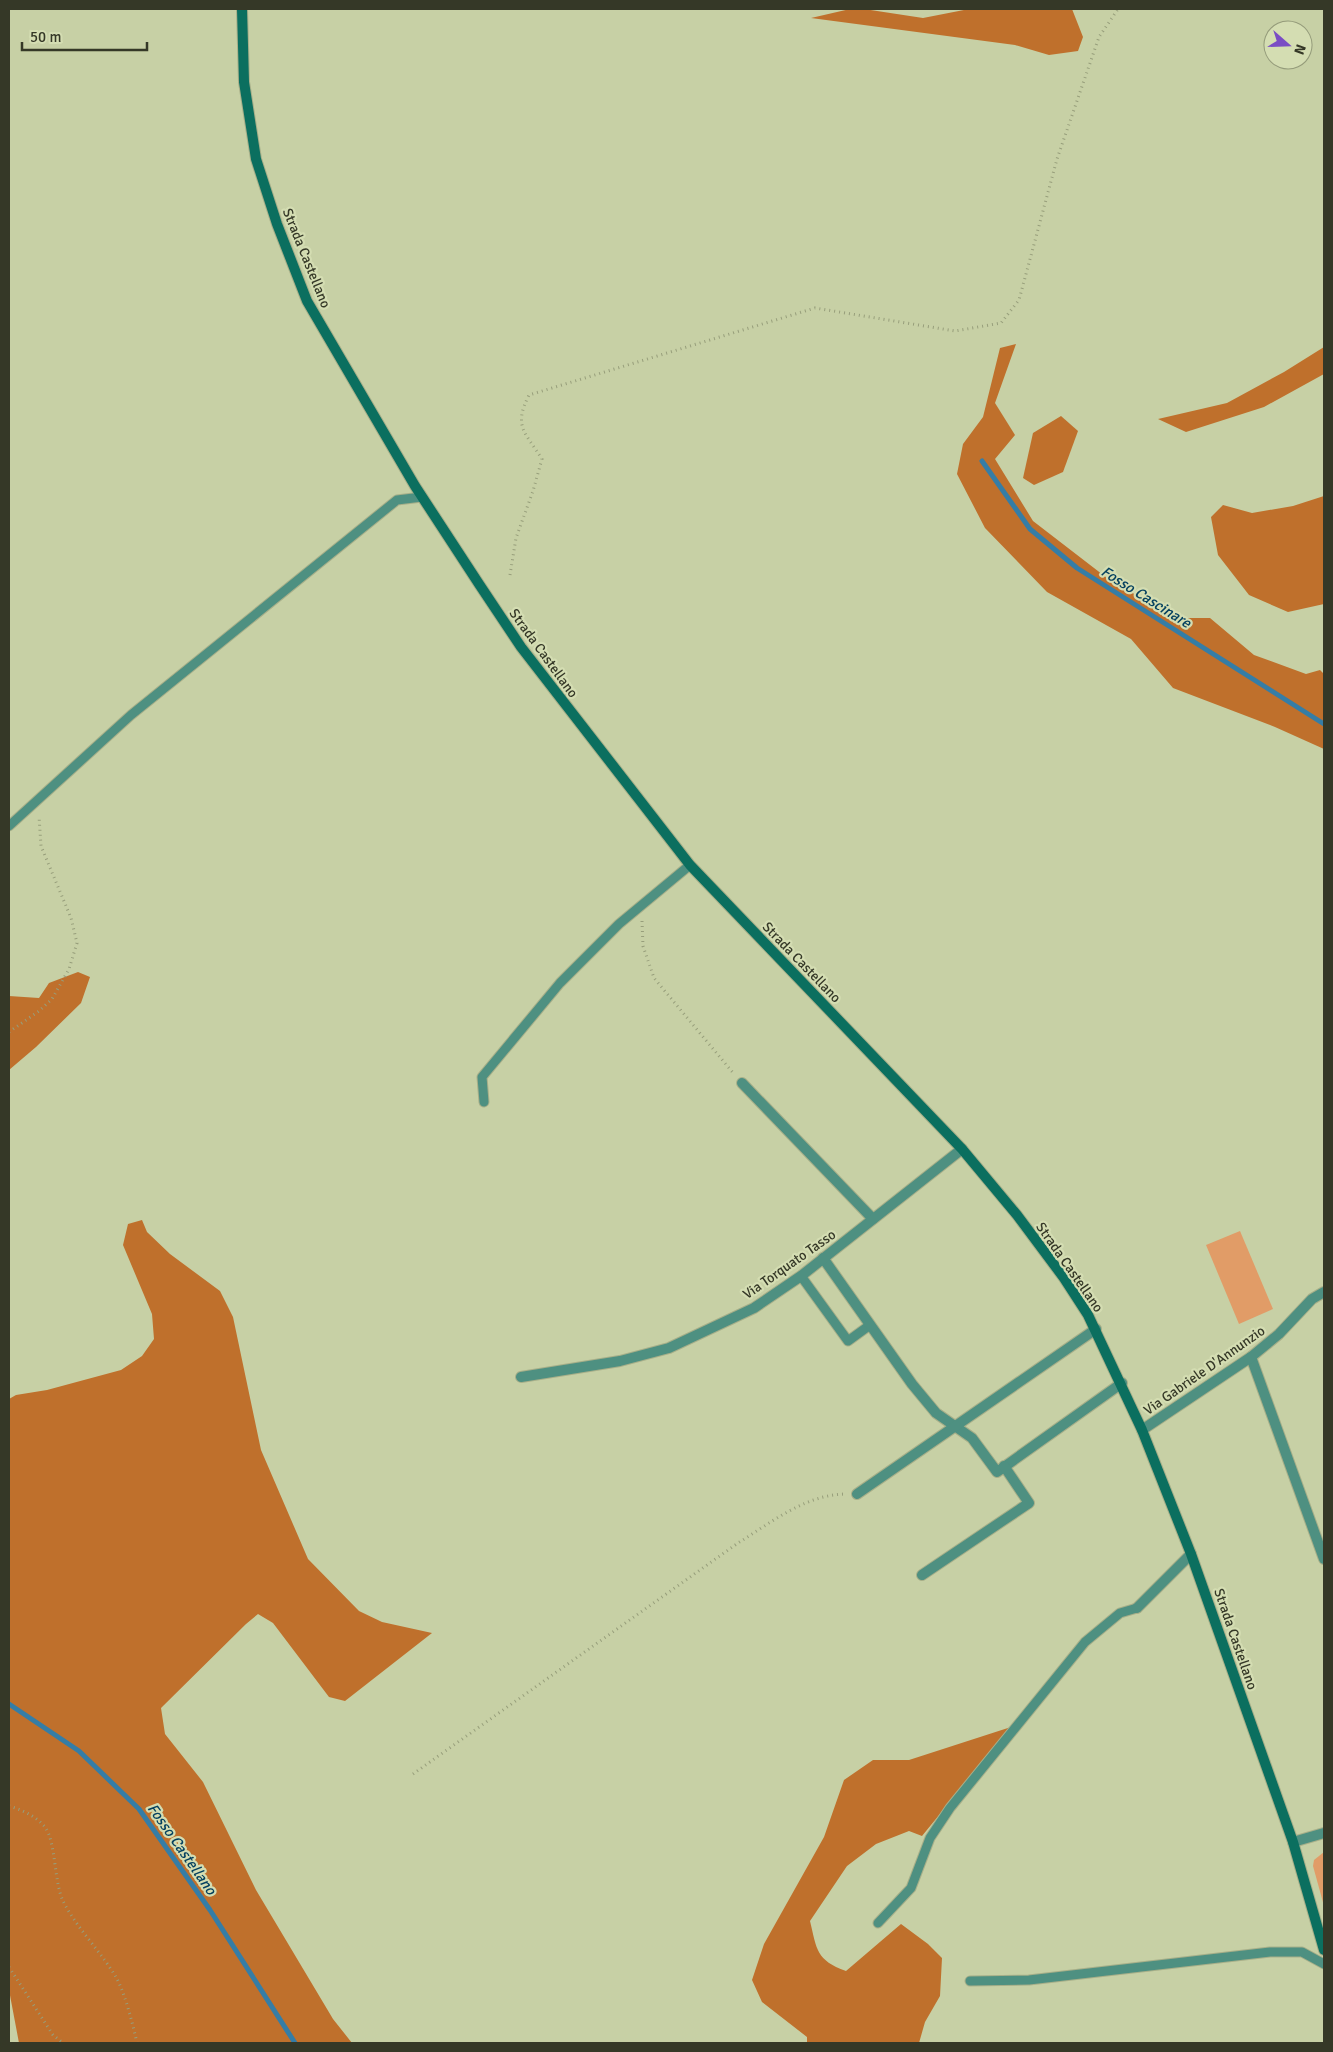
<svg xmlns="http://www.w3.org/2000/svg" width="1333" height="2052" font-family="Signika,sans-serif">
<rect width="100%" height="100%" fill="#c7d0a5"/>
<g fill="#e19c67">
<path d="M1240,1231L1273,1309L1239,1324L1206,1245Z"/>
<path d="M1324,1852V1906L1313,1866L1314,1860Z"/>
</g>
<g fill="#bf702c">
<path d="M850,9H864L923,18L969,9H1072L1083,37L1078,51L1049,55L1015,45L811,18Z"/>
<path d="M1016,344L995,403L1015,435L995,459L1033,521L1107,578L1175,618H1210L1254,655L1306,674L1320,670L1324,674V749L1275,727L1173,688L1131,639L1047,592L985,528L957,474L963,444L983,417L1000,348Z"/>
<path d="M1324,347V374L1264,407L1186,432L1158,419L1227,403L1284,372Z"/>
<path d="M1061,416L1078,431L1063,472L1034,485L1023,478L1033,433Z"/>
<path d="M1324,496V604L1288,612L1249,595L1218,555L1211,517L1223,505L1252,513L1293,506Z"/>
<path d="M78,972L90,977L81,1003L36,1047L9,1070V996L39,998L49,983Z"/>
<path d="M142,1220L147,1232L170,1254L220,1291L233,1317L261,1450L308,1559L359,1611L382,1622L432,1633L345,1701L329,1697L273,1623L258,1614L246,1624L161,1708L165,1734L203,1782L256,1890L333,2019L352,2043H19L9,1990V1399L16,1395L47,1390L121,1370L142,1356L154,1339L152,1314L123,1245L128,1224Z"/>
<path d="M1011,1727L922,1836L909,1831L876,1844L847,1866L810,1921C817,1950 816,1960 846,1971L901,1924L928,1944L942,1958L940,1996L925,2022L919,2043H807V2037L762,2002L752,1980L764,1944L824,1837L844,1780L873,1760H909Z"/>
</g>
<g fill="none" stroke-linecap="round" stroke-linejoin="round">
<g stroke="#357da6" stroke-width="5">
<path d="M982,461L1030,529L1077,568L1324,724"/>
<path d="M9,1704L79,1751L139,1809L210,1910L295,2043"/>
</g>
<defs>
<g id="lane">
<path d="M9,826L131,715L397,500L422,497"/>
<path d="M484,1102L482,1077L560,983L619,924L690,865"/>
<path d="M801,1276L848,1341L870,1325"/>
<path d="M878,1923L911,1888L930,1838L950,1808L1085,1642L1120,1613L1137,1608"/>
<path d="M970,1981L1029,1980L1270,1952H1302L1324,1964"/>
</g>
<g id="street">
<path d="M742,1083L873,1219"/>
<path d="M823,1258L912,1384L936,1413L972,1438L997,1472L1122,1383"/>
<path d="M1251,1357L1324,1559"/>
<path d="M521,1377L620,1361L669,1348L754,1308L801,1276L962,1149"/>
<path d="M1142,1430L1251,1357L1279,1334L1312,1299L1324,1292"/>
<path d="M857,1494L1096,1329"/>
<path d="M922,1575L1029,1503L1004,1466"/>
<path d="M1137,1608L1191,1554"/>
<path d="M1293,1842L1324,1833"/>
</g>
<path id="secondary" d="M242,9L244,82L256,159L277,224L307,301L415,486L479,584L521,647L690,865L962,1149L1017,1215L1064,1278L1088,1315L1142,1430L1191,1554L1293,1842L1324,1950"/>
</defs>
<use href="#lane" stroke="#a7af89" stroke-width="11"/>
<use href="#street" stroke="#a7af89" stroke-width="12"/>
<use href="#secondary" stroke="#a7af89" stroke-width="12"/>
<g stroke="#979e7b" stroke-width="3" stroke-dasharray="1 4" stroke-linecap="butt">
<path d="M510,575L516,538L533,491L542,459C525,432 513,427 529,395L815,308L955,331L1001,323L1019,300L1057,159L1099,37L1118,9"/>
<path d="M642,921L643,946L654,978L734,1074"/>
<path d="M9,1032L39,1011L52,999L69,969L77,943L71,918L41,846L39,816"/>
<path d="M413,1774L738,1543C772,1522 806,1494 847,1494"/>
<path d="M9,1806C22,1810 36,1816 45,1827C56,1842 54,1882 63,1901C76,1927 101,1952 116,1977C125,1993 133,2025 137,2043"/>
<path d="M9,1967L53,2035L63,2043"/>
</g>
<use href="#lane" stroke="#4e9081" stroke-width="9"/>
<use href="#street" stroke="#4e9081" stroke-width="10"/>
<use href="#secondary" stroke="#0b6f5f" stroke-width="10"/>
</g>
<g text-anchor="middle" stroke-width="4.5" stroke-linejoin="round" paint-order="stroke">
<g font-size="14" fill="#353827" stroke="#d4ddb2">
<text transform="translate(307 258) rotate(68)" y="5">Strada Castellano</text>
<text transform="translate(544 653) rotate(54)" y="5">Strada Castellano</text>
<text transform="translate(802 962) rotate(46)" y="5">Strada Castellano</text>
<text transform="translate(789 1264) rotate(-35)" y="5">Via Torquato Tasso</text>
<text transform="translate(1070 1267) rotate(55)" y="5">Strada Castellano</text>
<text transform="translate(1204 1370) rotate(-35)" y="5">Via Gabriele D'Annunzio</text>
<text transform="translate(1236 1639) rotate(71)" y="5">Strada Castellano</text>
</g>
<g font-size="15" font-style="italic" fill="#05415f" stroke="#d4ddb2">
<text transform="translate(1146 597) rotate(32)" y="5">Fosso Cascinare</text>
<text transform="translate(182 1849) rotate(55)" y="5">Fosso Castellano</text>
</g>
</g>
<rect width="1333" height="2052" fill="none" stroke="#353827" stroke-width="20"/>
<g transform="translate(1288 45) rotate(110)"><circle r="24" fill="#d4ddb2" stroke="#949b7a"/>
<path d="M0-4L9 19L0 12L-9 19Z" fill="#7a4cc4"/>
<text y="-8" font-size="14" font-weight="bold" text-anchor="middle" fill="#353827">N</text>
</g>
<path d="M22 42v8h125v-8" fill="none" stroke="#353827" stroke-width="2.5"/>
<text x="30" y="42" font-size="15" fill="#353827" stroke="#d4ddb2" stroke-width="4" paint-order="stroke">50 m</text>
</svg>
